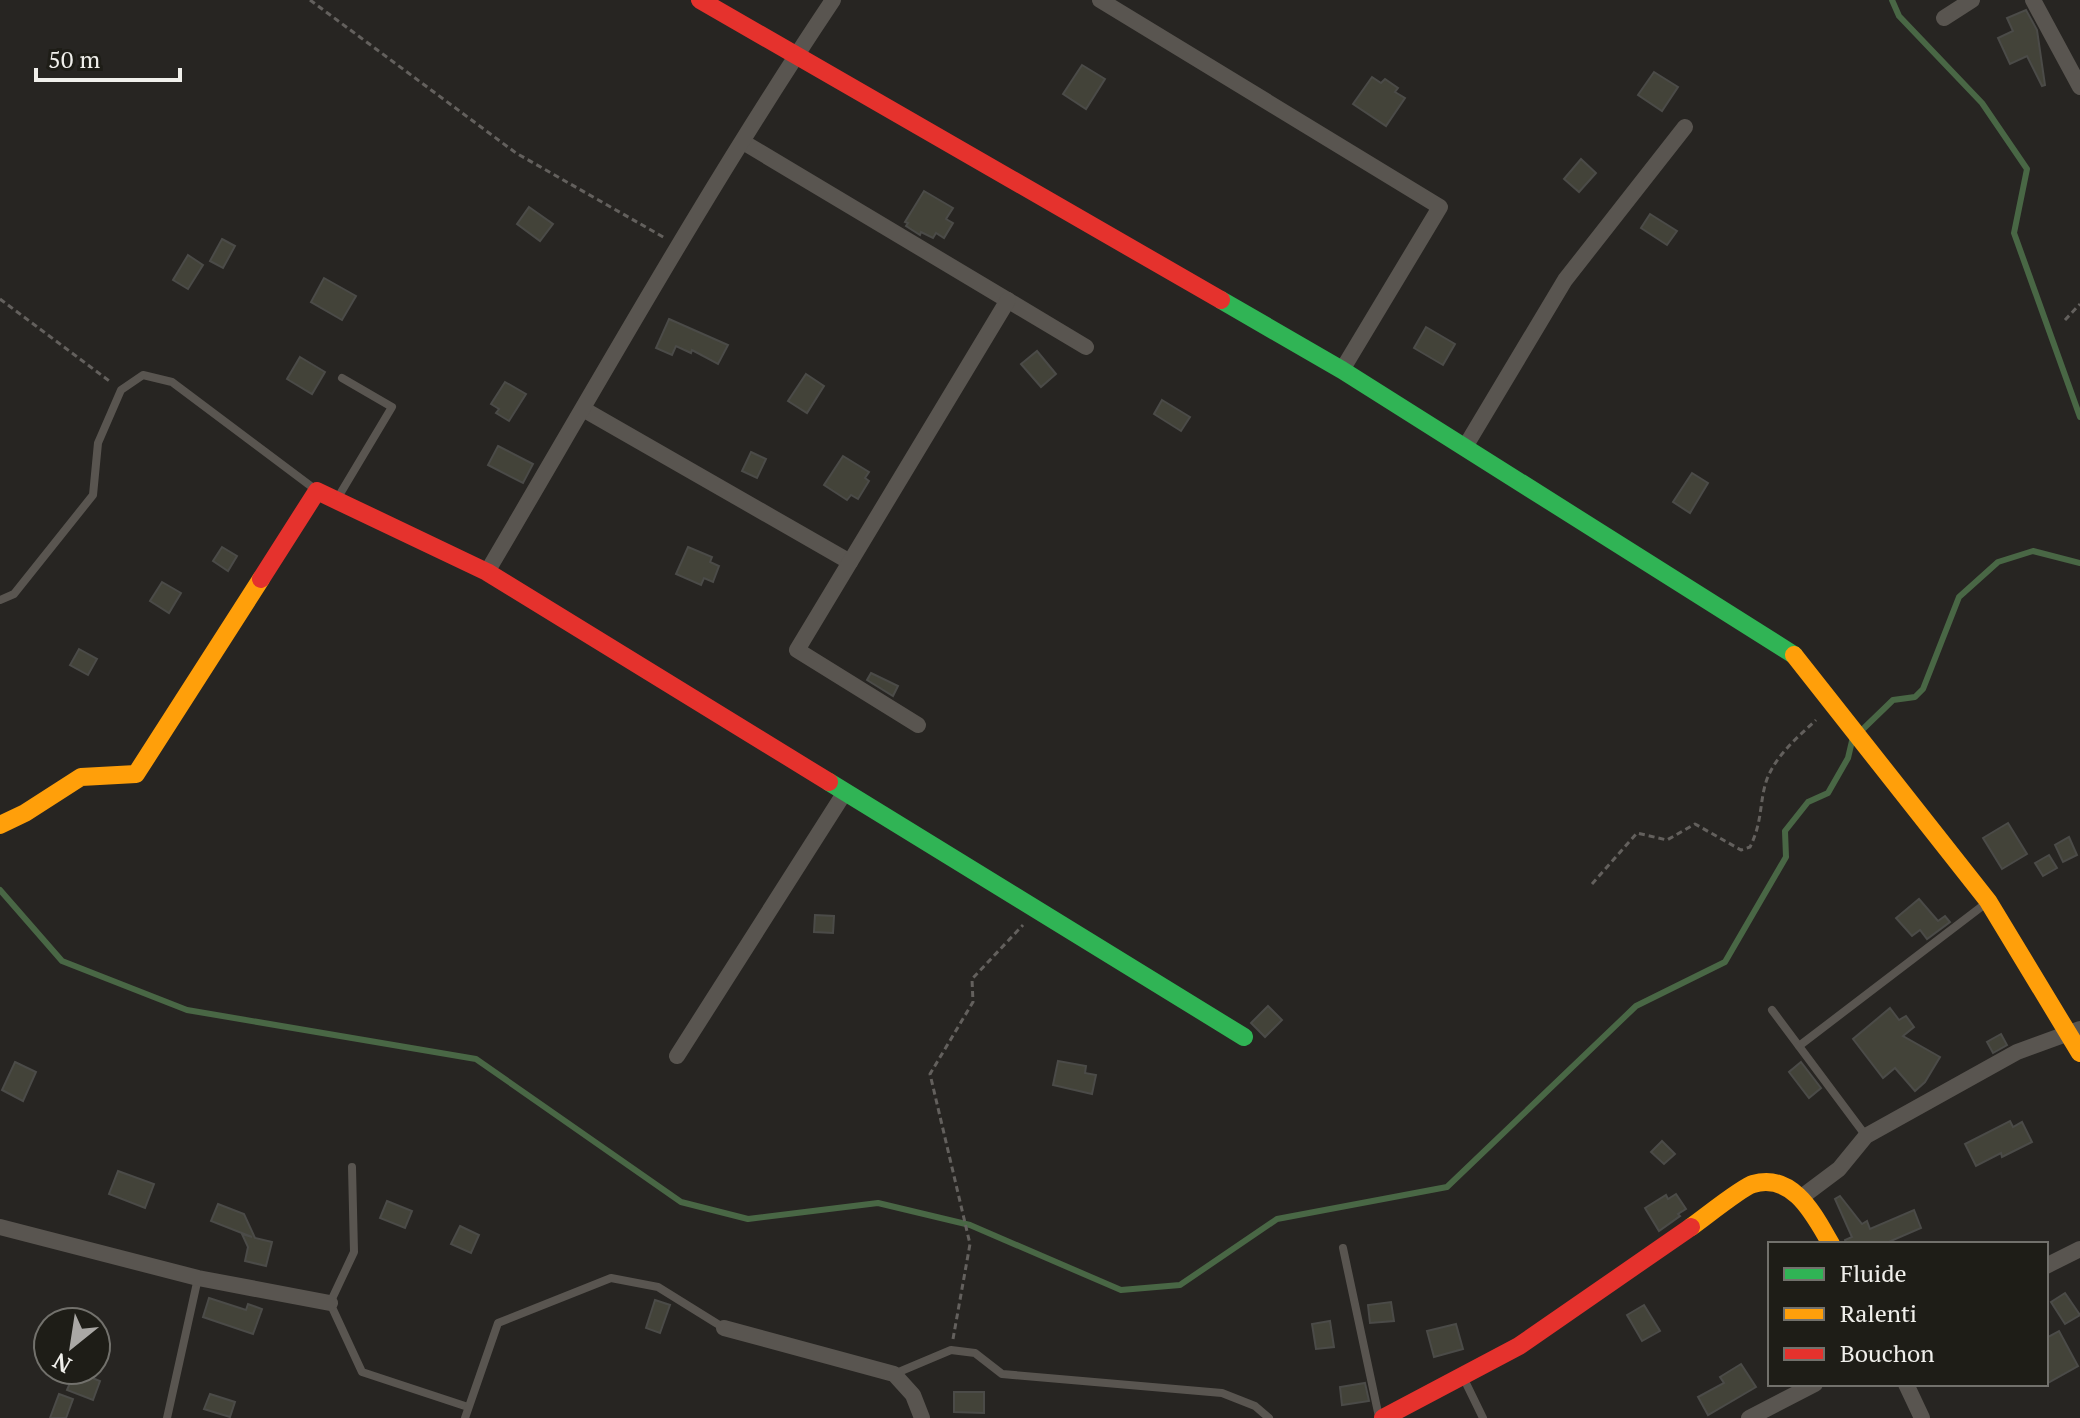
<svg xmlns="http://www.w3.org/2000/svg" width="2080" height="1418" font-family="'PT Serif',serif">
<rect width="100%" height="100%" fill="#272522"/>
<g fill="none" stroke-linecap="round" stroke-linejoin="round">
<g stroke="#496745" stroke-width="6">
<path d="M1892,0L1899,16L1982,103L2027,169L2014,233L2080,417"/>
<path d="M1862,730L1893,700L1915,697L1923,689L1959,597L1998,562L2033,551L2080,563"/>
<path d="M0,890L62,961L187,1010L476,1059L681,1202L748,1219L878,1203L970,1225L1121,1290L1180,1285L1277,1219L1447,1187L1636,1006L1725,962L1786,857L1785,831L1808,802L1828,793L1848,758L1852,741"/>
</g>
</g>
<g fill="#434339" stroke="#4b4b48" stroke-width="2">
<path d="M2026,10L2037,30L2045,85L2042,86L2027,56L2010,64L1998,38L2013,31L2007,18Z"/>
<path d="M1082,65L1105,79L1086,109L1063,94Z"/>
<path d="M1654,72L1678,87L1662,111L1638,95Z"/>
<path d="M1372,77L1381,83L1385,79L1398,88L1395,92L1405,98L1386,126L1353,104Z"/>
<path d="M1581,159L1596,173L1579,192L1564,179Z"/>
<path d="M924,191L953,208L946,219L953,223L944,238L936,233L933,238L921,232L920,235L906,226L908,223L905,222Z"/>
<path d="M529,207L553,224L540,241L517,224Z"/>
<path d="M1650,214L1677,231L1667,245L1641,228Z"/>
<path d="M222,239L235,246L223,268L210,261Z"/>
<path d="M188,255L203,265L188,289L173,280Z"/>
<path d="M324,278L356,296L342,320L311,302Z"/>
<path d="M669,319L728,345L718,364L692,350L691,353L676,346L672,355L656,348Z"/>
<path d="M1426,327L1455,344L1443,365L1414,348Z"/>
<path d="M1037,351L1056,374L1041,387L1021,364Z"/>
<path d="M300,357L325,372L312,394L287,379Z"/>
<path d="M806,374L824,386L807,413L788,401Z"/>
<path d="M505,382L526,394L509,421L496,413L499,409L491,404Z"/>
<path d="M1162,400L1190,417L1181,431L1154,414Z"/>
<path d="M498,446L533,464L523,483L488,465Z"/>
<path d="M751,452L766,459L757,478L742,471Z"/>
<path d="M843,456L869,472L865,478L869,481L858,499L851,495L847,500L824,485Z"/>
<path d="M1692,473L1708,483L1690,513L1673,502Z"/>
<path d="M222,547L237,556L228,571L213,561Z"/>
<path d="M688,547L712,557L710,562L719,566L713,582L704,578L701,585L676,574Z"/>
<path d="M162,582L181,593L169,613L150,601Z"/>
<path d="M79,649L97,659L88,675L70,665Z"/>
<path d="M871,673L898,686L893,696L867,680Z"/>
<path d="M2008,823L2027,854L2002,869L1983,838Z"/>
<path d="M2069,837L2077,855L2063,862L2055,845Z"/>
<path d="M2049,855L2057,868L2043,876L2035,863Z"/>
<path d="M1919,899L1938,921L1945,916L1950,922L1927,939L1920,930L1912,936L1896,918Z"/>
<path d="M815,915L834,916L833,933L814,932Z"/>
<path d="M1268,1006L1282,1020L1265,1037L1251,1023Z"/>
<path d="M1890,1008L1899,1020L1906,1016L1914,1027L1903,1036L1940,1057L1925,1082L1915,1091L1895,1068L1883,1078L1853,1039Z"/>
<path d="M2001,1034L2007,1045L1993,1053L1987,1042Z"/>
<path d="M1058,1061L1086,1066L1085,1073L1096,1075L1092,1094L1053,1085Z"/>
<path d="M15,1062L36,1072L23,1101L2,1090Z"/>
<path d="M1801,1062L1821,1088L1809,1098L1789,1072Z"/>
<path d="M2010,1121L2013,1127L2022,1122L2032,1142L2002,1157L2001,1153L1976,1166L1965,1144Z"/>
<path d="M1662,1141L1675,1154L1664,1164L1651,1152Z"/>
<path d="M118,1171L154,1184L145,1208L109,1194Z"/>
<path d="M1676,1194L1686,1209L1678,1214L1680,1216L1659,1231L1645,1208L1666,1195L1668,1199Z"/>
<path d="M1840,1196L1862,1224L1867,1221L1870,1229L1914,1210L1921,1228L1884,1244H1846L1845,1240L1852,1237L1835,1199Z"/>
<path d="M387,1201L412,1211L405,1228L380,1218Z"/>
<path d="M218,1204L244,1214L255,1238L272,1242L266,1266L245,1261L248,1247L242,1234L252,1237L211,1221Z"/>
<path d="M460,1226L479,1235L471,1253L451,1244Z"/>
<path d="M2065,1293L2080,1315L2065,1324L2051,1302Z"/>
<path d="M209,1298L246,1310L248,1304L262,1309L253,1334L203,1317Z"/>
<path d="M655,1300L670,1305L660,1333L646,1328Z"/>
<path d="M1391,1302L1394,1321L1370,1323L1368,1305Z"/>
<path d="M1644,1305L1660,1331L1642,1341L1627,1315Z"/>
<path d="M1330,1321L1334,1347L1316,1349L1312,1324Z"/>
<path d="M1456,1324L1463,1349L1434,1357L1427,1331Z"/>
<path d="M2059,1331L2078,1366L2046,1384V1338Z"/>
<path d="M1741,1364L1756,1387L1708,1415L1698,1397L1724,1383L1720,1377Z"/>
<path d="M75,1371L100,1381L93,1400L67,1390Z"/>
<path d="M1365,1383L1369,1401L1342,1405L1340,1387Z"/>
<path d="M954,1392H984V1413L954,1412Z"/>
<path d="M59,1394L73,1399L66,1418H50Z"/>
<path d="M210,1394L235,1402L230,1417L204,1409Z"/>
</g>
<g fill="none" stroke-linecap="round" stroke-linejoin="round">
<g stroke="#63605d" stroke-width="3" stroke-dasharray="6 4" stroke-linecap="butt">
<path d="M310,0L516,153L665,238"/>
<path d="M0,299L112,383"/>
<path d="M2065,320L2080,304"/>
<path d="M1592,884L1637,833L1667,840L1695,824L1741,850L1750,847C1763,821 1759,802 1767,779C1777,754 1797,738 1816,720"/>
<path d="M953,1339L970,1244L930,1074L973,1002L972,979L1023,925"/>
</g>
<g stroke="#595550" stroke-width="8">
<path d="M337,499L392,407L342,378"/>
<path d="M0,600L14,594L93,495L98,443L121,390L143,375L172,382L316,490"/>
<path d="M1772,1010L1866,1136"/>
<path d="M1799,1046L1985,904"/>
<path d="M352,1167L354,1252L330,1303L362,1372L468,1407"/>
<path d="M1343,1248L1379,1417"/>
<path d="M894,1374L951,1350L975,1353L1002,1374L1222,1393L1255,1406L1269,1418"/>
<path d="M1464,1379L1483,1418"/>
<path d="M167,1418L198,1278"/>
<path d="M465,1418L498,1323L611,1278L658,1287L724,1328"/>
</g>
<g stroke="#595550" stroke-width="16">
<path d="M1100,0L1440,207L1342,370"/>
<path d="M2033,0L2080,87"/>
<path d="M1944,18L1972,0"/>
<path d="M743,142L1086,347"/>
<path d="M583,409L850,562"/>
<path d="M1465,447L1565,280L1685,127"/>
<path d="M487,572C600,380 709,185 833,0"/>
<path d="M918,725L797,650L1008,300"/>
<path d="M677,1056L845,792"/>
<path d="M1803,1196L1839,1169L1866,1136L2017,1052L2080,1029"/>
<path d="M0,1227L198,1278L330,1303"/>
<path d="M2046,1266L2080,1249"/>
<path d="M724,1328L894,1374L913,1395L922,1418"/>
<path d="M1906,1384L1922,1418"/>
<path d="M1749,1418L1815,1384"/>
</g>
<g stroke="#30b455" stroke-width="18">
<path d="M1221,300L1342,370L1794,655"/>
<path d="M829,782L1244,1037"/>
</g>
<g stroke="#ff9f0a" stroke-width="18">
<path d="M1794,655L1988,901L2080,1053"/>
<path d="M0,825L25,813L81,777L136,774L261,579"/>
<path d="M1691,1227C1704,1218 1742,1187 1753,1184C1794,1172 1815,1217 1831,1244"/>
</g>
<g stroke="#e5322d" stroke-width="18">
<path d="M700,0L1221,300"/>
<path d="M261,579L317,491L487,572L829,782"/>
<path d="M1383,1418L1519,1346L1691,1227"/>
</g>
</g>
<rect x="1768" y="1242" width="280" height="144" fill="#1e1d17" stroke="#72716c" stroke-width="2"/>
<rect x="1784" y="1268" width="40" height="12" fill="#30b455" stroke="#72716c" stroke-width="2"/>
<text x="1840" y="1282" font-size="24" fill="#f0efeb">Fluide</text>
<rect x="1784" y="1308" width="40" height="12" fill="#ff9f0a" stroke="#72716c" stroke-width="2"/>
<text x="1840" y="1322" font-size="24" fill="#f0efeb">Ralenti</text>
<rect x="1784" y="1348" width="40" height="12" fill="#e5322d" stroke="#72716c" stroke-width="2"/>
<text x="1840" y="1362" font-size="24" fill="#f0efeb">Bouchon</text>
<g transform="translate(72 1346) rotate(210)"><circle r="38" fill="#1e1d17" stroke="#72716c" stroke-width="2"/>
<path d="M0-6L14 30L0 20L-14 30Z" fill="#aaa8a5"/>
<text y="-12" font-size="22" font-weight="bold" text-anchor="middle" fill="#f0efeb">N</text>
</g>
<path d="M36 68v12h144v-12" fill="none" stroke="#f0efeb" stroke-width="4"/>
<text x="48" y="68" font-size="24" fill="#f0efeb" stroke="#1e1d17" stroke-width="6" paint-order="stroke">50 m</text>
</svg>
